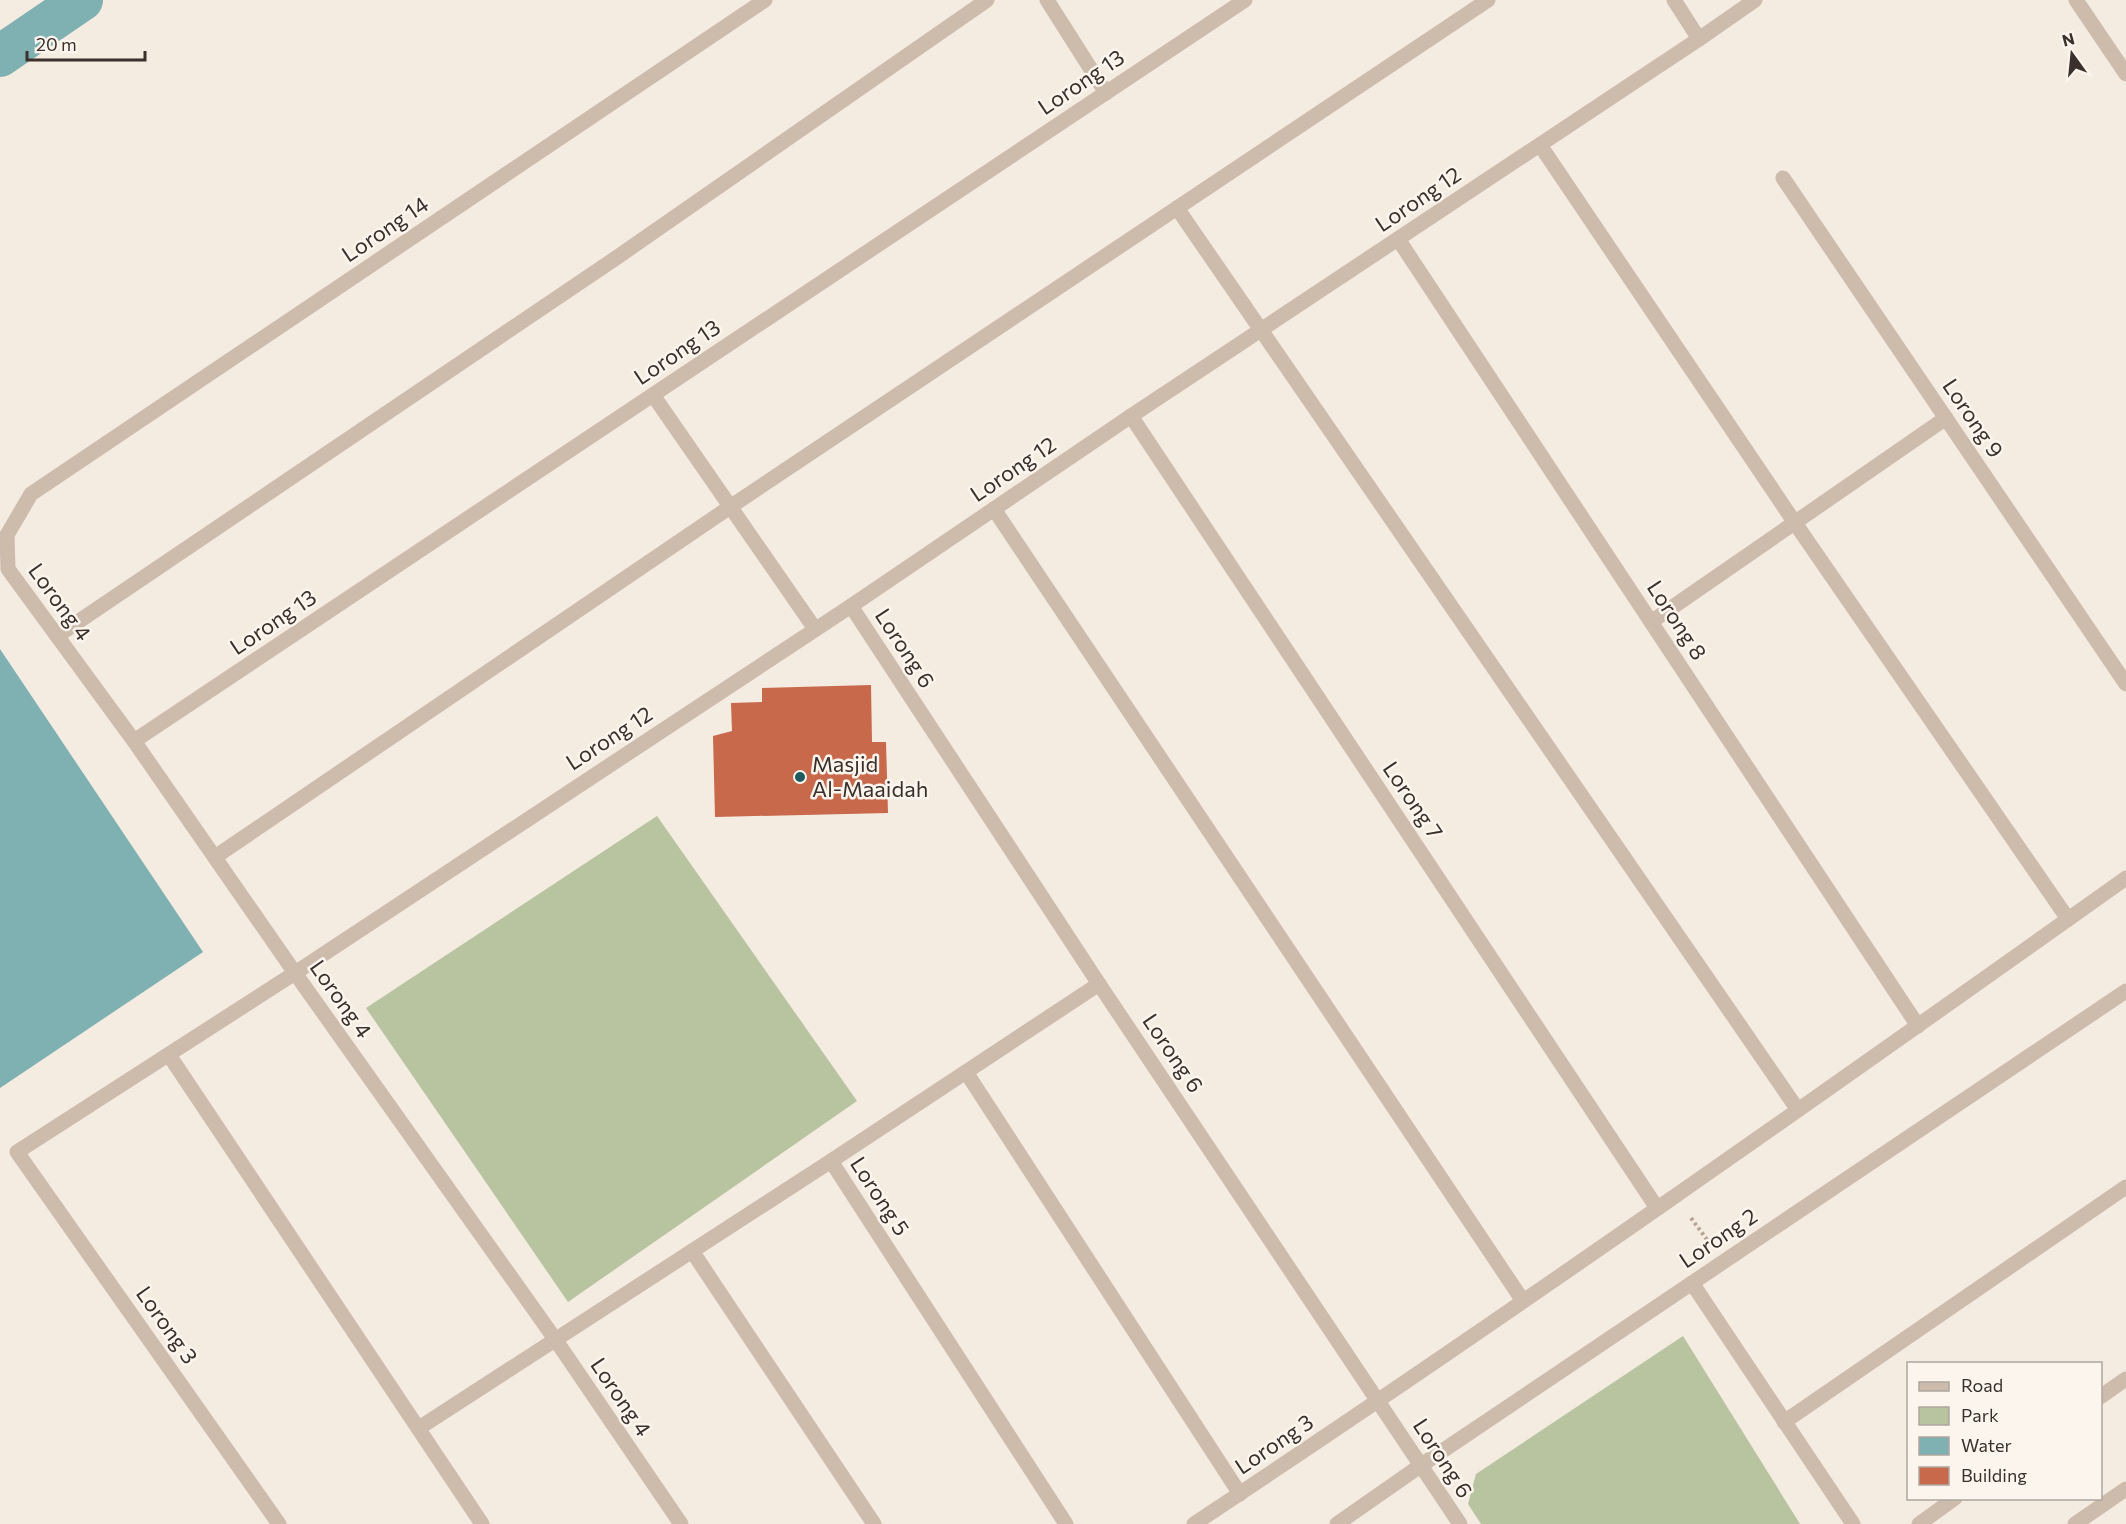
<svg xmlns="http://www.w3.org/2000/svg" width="2126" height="1524" font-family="Commissioner,sans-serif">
<rect width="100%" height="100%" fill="#f4ebe1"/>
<g fill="#b8c4a0">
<path d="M657,816L857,1101L568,1302L366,1008Z"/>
<path d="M1683,1336L1800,1524H1481L1468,1504L1476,1474Z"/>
</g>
<path fill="#7fb0b2" d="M0,649L203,952L0,1088Z"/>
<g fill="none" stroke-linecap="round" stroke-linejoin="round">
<path stroke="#7fb0b2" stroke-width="42" d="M0,56L82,0"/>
</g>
<path fill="#c8694b" d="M871,685L872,742H886L888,813L715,817L713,736L732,731L731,703L762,702V688Z"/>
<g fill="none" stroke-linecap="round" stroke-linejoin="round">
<path stroke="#b9a596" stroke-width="4" stroke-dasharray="3 3" stroke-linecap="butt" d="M1691,1218L1708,1241"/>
<g stroke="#cdbbac" stroke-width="15">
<path d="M1047,0L1106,93"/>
<path d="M1674,0L1699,39"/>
<path d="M2076,0L2126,74"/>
<path d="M1540,145L1795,523L2068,919"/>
<path d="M1783,178L2126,684"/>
<path d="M1177,208L1798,1110"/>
<path d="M1398,239L1918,1026"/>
<path d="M653,395L815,629"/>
<path d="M1131,416L1657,1208"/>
<path d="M994,509L1523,1301"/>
<path d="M851,606L1099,984L1460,1524"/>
<path d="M1651,622L1946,418"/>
<path d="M57,636L616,258L987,0"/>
<path d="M134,741L1245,0"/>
<path d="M215,857L730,507L1488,0"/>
<path d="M169,1055L482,1524"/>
<path d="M966,1072L1240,1494"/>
<path d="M692,1251L874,1524"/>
<path d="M1692,1283L1853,1524"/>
<path d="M2100,1397L2126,1379"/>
<path d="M1784,1422L2126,1187"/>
<path d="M419,1428L831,1161"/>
<path d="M279,1524L17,1152L295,973L851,606L1131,416L1699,39L1755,0"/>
<path d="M681,1524L555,1339L295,973L134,741L8,569L7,535L31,494L765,0"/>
<path d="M1066,1524L831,1161L1099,984"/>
<path d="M1194,1524C1509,1315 1818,1097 2126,878"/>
<path d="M1337,1524L1420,1466L2126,991"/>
<path d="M1919,1524L1955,1498"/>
<path d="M2075,1524L2126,1489"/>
</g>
</g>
<circle fill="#1f5a5e" stroke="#fbf5ee" stroke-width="2" cx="800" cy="777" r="6"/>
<g text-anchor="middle" stroke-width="5" stroke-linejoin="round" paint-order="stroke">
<g font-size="22" fill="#3b302b" stroke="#fbf5ee">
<text transform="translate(1081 82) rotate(-34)" y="8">Lorong 13</text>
<text transform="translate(1418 199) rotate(-34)" y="8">Lorong 12</text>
<text transform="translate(385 229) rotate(-34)" y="8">Lorong 14</text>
<text transform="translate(677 352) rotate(-34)" y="8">Lorong 13</text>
<text transform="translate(1973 418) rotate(56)" y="8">Lorong 9</text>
<text transform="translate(1013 469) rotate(-34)" y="8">Lorong 12</text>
<text transform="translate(60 602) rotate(54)" y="8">Lorong 4</text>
<text transform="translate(1677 620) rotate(57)" y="8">Lorong 8</text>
<text transform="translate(273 622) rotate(-34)" y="8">Lorong 13</text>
<text transform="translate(905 648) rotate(57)" y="8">Lorong 6</text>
<text transform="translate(609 738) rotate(-33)" y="8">Lorong 12</text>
<text transform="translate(1413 800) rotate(56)" y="8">Lorong 7</text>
<text transform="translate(341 999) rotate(55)" y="8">Lorong 4</text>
<text transform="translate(1173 1053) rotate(56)" y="8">Lorong 6</text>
<text transform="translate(880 1196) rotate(57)" y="8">Lorong 5</text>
<text transform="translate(1718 1238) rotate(-34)" y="8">Lorong 2</text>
<text transform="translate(167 1325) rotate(55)" y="8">Lorong 3</text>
<text transform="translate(621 1397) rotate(56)" y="8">Lorong 4</text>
<text transform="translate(1274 1444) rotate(-34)" y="8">Lorong 3</text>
<text transform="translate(1443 1458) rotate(57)" y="8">Lorong 6</text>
</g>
<g font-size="22" fill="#3b302b" stroke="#fbf5ee" text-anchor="start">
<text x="812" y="772">Masjid<tspan x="812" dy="25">Al-Maaidah</tspan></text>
</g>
</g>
<rect x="1907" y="1362" width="195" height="138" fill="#fbf5ee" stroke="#aea6a0" stroke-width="1.5"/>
<rect x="1919" y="1382" width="30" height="9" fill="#cdbbac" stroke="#aea6a0" stroke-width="1.5"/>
<text x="1961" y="1392" font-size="18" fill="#3b302b">Road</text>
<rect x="1919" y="1407" width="30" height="18" fill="#b8c4a0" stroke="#aea6a0" stroke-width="1.5"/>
<text x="1961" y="1422" font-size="18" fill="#3b302b">Park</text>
<rect x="1919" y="1437" width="30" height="18" fill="#7fb0b2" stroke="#aea6a0" stroke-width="1.5"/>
<text x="1961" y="1452" font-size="18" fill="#3b302b">Water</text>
<rect x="1919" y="1467" width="30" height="18" fill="#c8694b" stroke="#aea6a0" stroke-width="1.5"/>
<text x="1961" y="1482" font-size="18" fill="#3b302b">Building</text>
<g transform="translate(2072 54) rotate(345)" stroke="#fbf5ee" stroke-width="4.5" paint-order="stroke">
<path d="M0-4.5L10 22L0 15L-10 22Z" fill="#3b302b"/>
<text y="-9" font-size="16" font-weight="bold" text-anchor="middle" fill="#3b302b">N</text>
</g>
<path d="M27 51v9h118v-9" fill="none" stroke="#3b302b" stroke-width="3"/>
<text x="36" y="51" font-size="18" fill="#3b302b" stroke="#fbf5ee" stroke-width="4.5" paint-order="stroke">20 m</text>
</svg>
